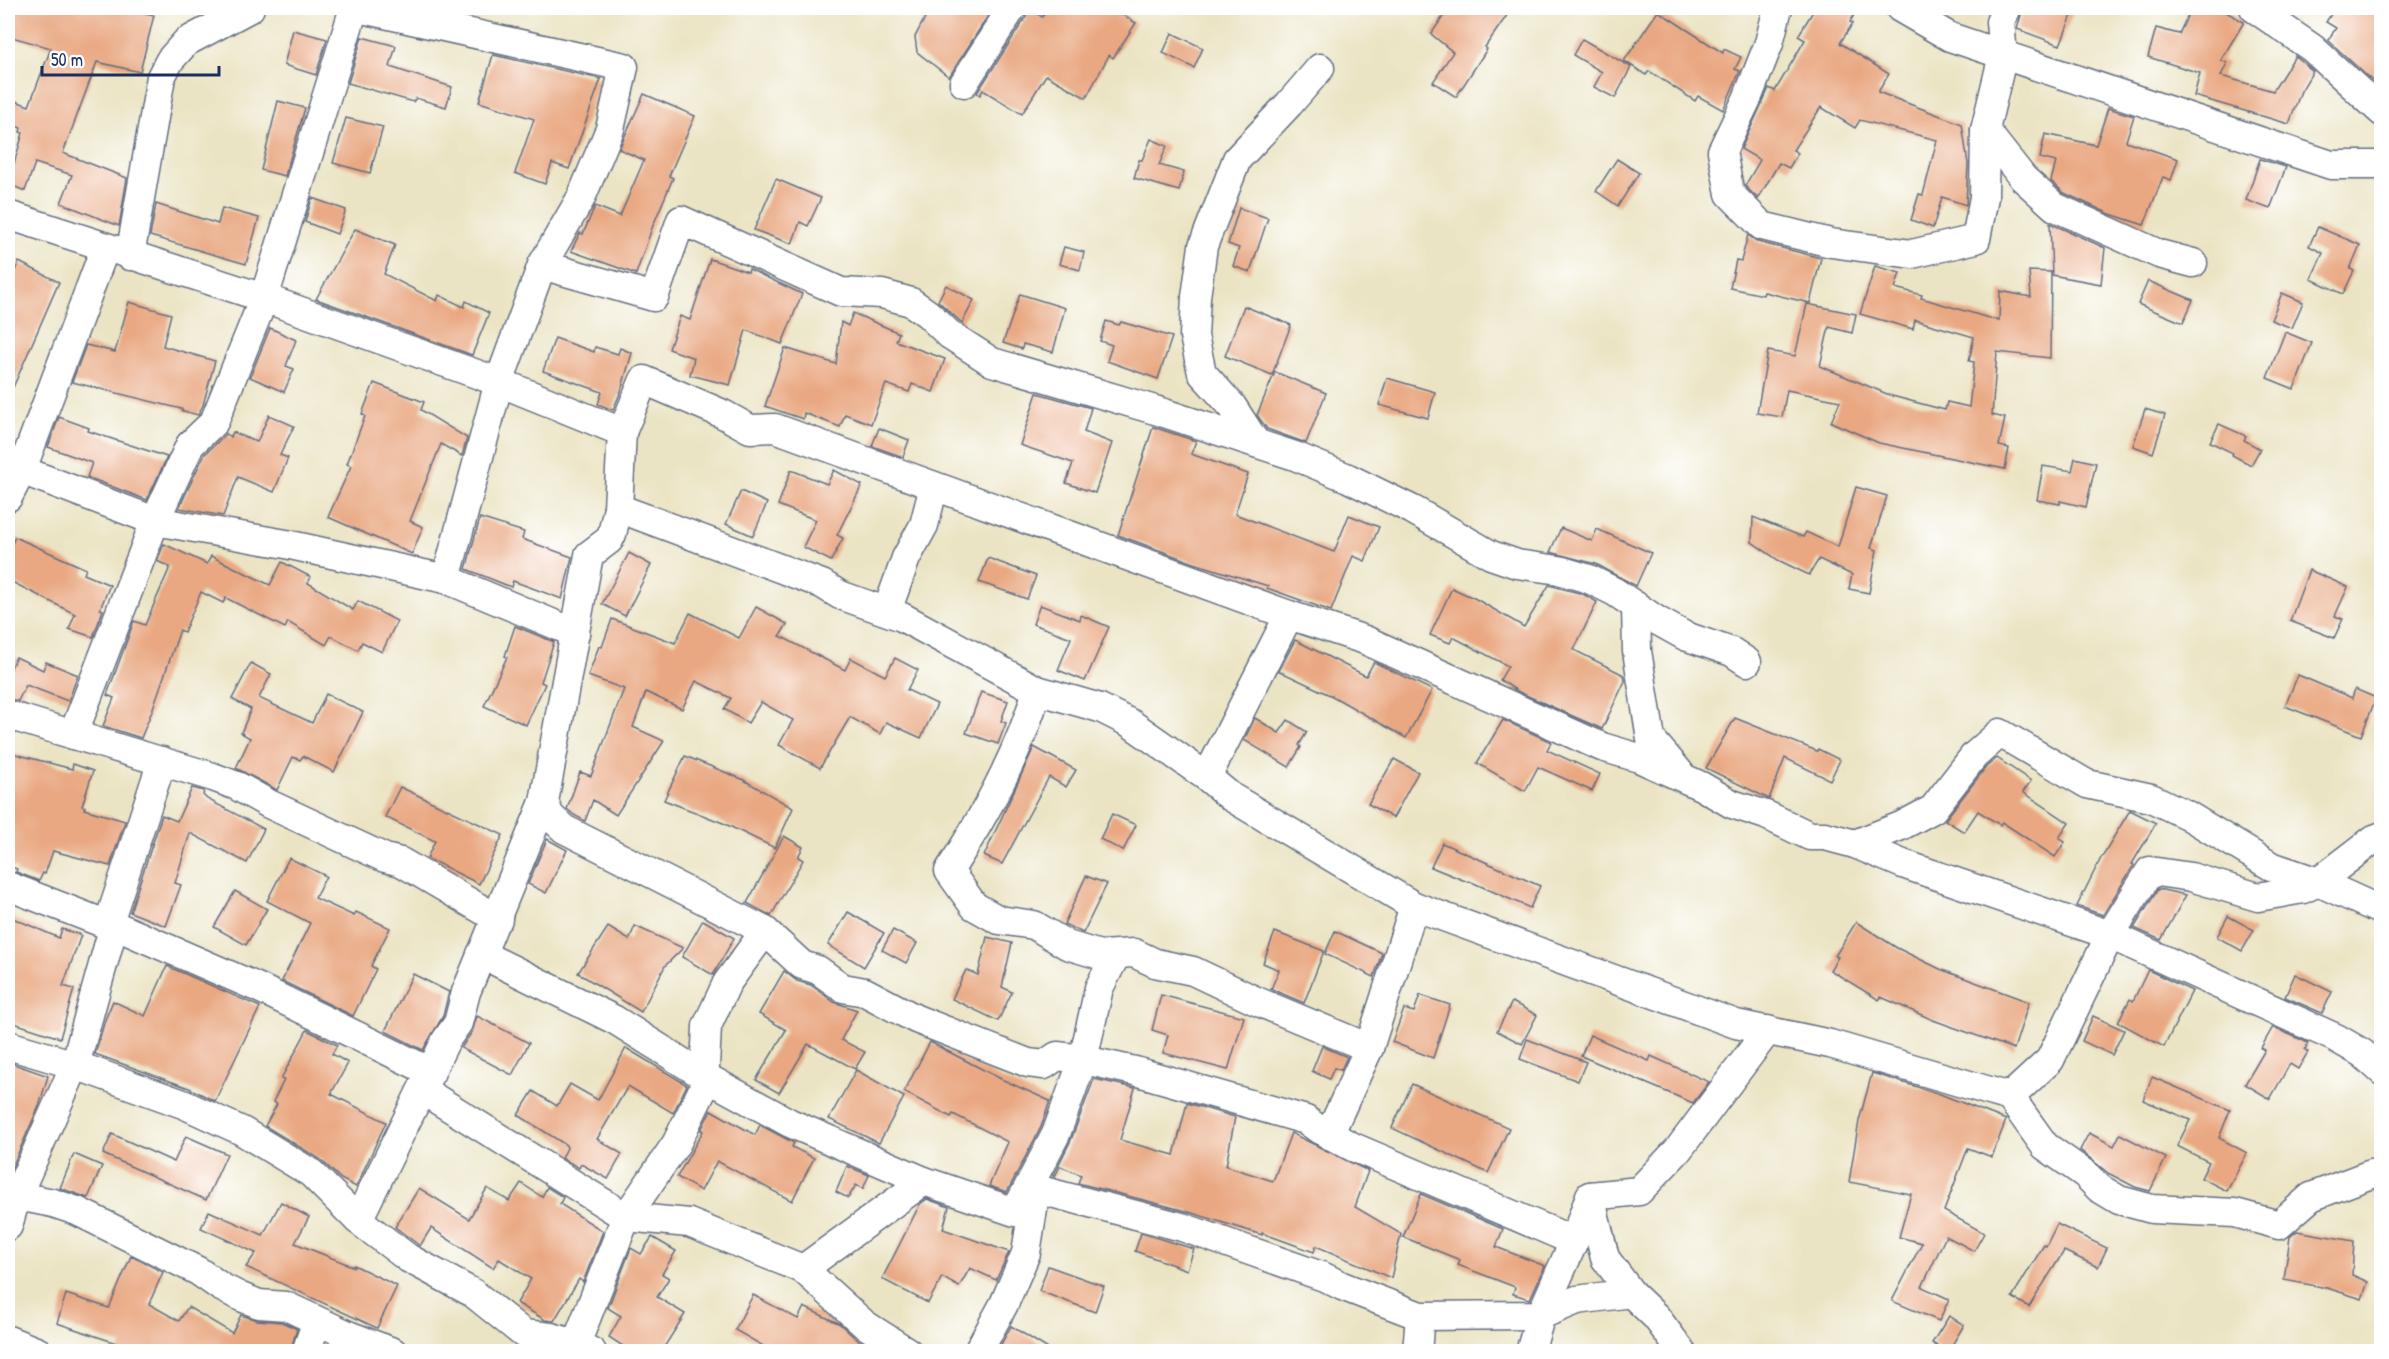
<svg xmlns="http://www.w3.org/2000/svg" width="2389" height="1359" font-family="'Patrick Hand',sans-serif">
<rect width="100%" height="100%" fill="#fff"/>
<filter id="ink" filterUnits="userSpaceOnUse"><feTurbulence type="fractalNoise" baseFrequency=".0167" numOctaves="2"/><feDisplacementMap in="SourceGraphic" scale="12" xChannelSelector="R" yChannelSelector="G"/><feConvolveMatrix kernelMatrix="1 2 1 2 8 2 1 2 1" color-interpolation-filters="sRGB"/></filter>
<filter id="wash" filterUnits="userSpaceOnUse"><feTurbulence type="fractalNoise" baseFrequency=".008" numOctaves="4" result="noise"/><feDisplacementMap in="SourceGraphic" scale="24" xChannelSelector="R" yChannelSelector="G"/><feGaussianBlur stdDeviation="1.35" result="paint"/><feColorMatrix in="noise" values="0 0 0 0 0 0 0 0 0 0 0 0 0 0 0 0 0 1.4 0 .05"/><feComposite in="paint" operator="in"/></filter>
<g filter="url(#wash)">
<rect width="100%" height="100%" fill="#ebe4c4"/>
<g id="blocks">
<g fill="#e9a882">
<path d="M13,8H121L154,15L140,72L97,62L63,153L127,178L119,226L61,203L72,175L35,163L25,191L8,184L23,133L20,132L21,128L8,123V98L29,106L51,48L8,36V26Z"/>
<path d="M930,8H993L949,77L917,52L915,37Z"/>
<path d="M1028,8L1042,17L1048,8H1112L1136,23L1113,58L1109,55L1086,98L1046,75L1022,114L983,90L980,95L977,93L1026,17Z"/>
<path d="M1449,8H1512L1485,47L1487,49L1456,97L1433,82L1453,52L1431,34Z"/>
<path d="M1815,8H1858L1850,22L1853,23L1840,43L1889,74L1878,92L1962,124L1968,164L1966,205L1942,197L1933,228L1911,220L1919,194L1923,195L1937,140L1860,120L1855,128L1821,107L1793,150L1798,153L1789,168L1779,163L1758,199L1745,186L1760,160L1741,149L1769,88L1775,91L1805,40L1798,36Z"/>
<path d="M2023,8H2075L2060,45L2017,29Z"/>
<path d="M2191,8H2219L2244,22L2221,60L2227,63L2221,76L2273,91L2295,56L2313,71L2301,91L2289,124L2194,96L2200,73L2148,57L2156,28L2179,34Z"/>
<path d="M2335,8H2382V86L2369,78L2328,40L2336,28L2326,22Z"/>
<path d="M1658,11L1723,53L1724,49L1741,57L1735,69L1740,71L1723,110L1698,96L1695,101L1649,71L1646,75L1624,61Z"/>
<path d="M293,30L327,39L316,75L284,65Z"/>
<path d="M1172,33L1203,48L1194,68L1163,53Z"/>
<path d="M362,37L396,46L390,67L452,87L446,107L416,98L413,102L348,83Z"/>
<path d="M1582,39L1631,67L1615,98L1594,87L1602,72L1573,55Z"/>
<path d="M493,55L601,79L569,169L552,163L545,184L515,173L534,119L479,102Z"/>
<path d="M644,94L695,116L669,176L673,178L652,228L636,274L571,251L580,233L583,234L595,206L620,216L644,160L619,149Z"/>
<path d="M278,101L305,108L285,176L261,170Z"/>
<path d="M2108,108L2134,116L2126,141L2178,159L2171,180L2163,177L2144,225L2110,214L2064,193L2051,181L2056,162L2040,158L2045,134L2096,145Z"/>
<path d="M346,118L383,127L370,173L333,163Z"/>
<path d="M1151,139L1167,146L1159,165L1184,172L1179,191L1134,178L1139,160H1142Z"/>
<path d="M1617,159L1639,173L1618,206L1596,191Z"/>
<path d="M2260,159L2286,167L2270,209L2246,200Z"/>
<path d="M776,179L821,198L808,226L800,222L792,244L754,230Z"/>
<path d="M312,198L346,210L337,234L305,222Z"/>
<path d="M156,204L218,224L222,208L259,218L246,264L150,236Z"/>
<path d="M1239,208L1268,218L1250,272L1233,266L1239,248L1228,244Z"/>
<path d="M2050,223L2105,248L2101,284L2052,275Z"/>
<path d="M2318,227L2360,245L2350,269L2354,271L2343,294L2311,279L2323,253L2309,246Z"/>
<path d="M355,229L395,245L384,274L437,301L439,295L464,307L466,301L489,313L472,355L316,299Z"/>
<path d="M1748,235L1758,242L1821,258L1810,303L1764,292L1763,295L1730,288L1736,260L1741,261Z"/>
<path d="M1064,247L1084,252L1080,270L1059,264Z"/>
<path d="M710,259L748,272L749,269L802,294L782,344L746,330L730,385L690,375L694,358L669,349L680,316L690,320Z"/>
<path d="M19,262L59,282L8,399V286Z"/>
<path d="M1875,266L1900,273L1895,288L1922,295L1921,298L1999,321L2000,291L2031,297L2029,271L2051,272L2050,358L1997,352L1992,415L2005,418L1999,446L2009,448L2005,469L1879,443L1831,422L1840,401L1787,390L1782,417L1757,413L1768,351L1795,356L1807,304L1856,314L1852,333L1829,327L1820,366L1892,396L1945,410L1947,402L1969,407L1974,362L1969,361L1974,337L1915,320L1913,329L1860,314Z"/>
<path d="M2148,281L2193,300L2183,323L2138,304Z"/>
<path d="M946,285L974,300L962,323L938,301Z"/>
<path d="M2282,293L2303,302L2292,328L2271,320Z"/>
<path d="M1020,294L1065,308L1053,352L1023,344L1022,349L1003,343Z"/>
<path d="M129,302L171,314L163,346L215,361L203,405L198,415L182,411V409L72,382L86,345L115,352Z"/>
<path d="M1244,306L1291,325L1272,375L1225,356Z"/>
<path d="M853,313L899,333L896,341L945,359L933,392L912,384L909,392L886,384L871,424L845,414L840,427L804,413L803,419L765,406L785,348L836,364L841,322L848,326Z"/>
<path d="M1106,321L1119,325L1121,322L1172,337L1158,379L1107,361L1112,345L1100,341Z"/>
<path d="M270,328L296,340L286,366L294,369L284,392L250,377Z"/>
<path d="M2285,332L2312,343L2294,389L2267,378Z"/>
<path d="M555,338L594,352L595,347L618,354L620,348L632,353L621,391L613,410L598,404L602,392L543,371Z"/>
<path d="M1275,372L1326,393L1306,443L1267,429L1257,415Z"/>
<path d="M1387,378L1435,392L1428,418L1379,405Z"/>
<path d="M374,383L424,402L421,410L467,438L462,456L441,444L410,521L423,527L412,554L328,517L351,466L347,464L365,416L362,414Z"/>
<path d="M1037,393L1091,408L1084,432L1112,443L1095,493L1066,483L1073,463L1020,445Z"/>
<path d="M2145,409L2165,415L2153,453L2133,446Z"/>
<path d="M269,415L294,426L280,455L288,458L274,492L238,477L223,516L179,508L204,455L226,434L231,437L233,432L257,442Z"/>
<path d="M59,417L89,428L88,431L167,457L147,500L87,477L92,463L48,447Z"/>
<path d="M2219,424L2246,436L2244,440L2260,449L2251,465L2232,455L2233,453L2210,442Z"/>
<path d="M1153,427L1196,441L1191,454L1248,474L1235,514L1334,552L1349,515L1379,527L1365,561L1353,556L1331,611L1267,588L1268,586L1194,563L1118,535Z"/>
<path d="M879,428L909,440L903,457L872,446Z"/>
<path d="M2075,458L2096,463L2086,507L2060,501V504L2037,500L2043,466L2072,471Z"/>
<path d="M791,470L827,484L834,470L862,485L837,535L843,538L831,561L803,547L816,520L778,505Z"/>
<path d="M1856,487L1887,496L1871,548L1877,550L1869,593L1849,589L1852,575L1819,559L1809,575L1778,560L1752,542L1753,517L1803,537L1806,532L1838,547Z"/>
<path d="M741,491L767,503L753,536L726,524Z"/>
<path d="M480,518L524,532L522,539L572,557L562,599L513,581L511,587L466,569Z"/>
<path d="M1561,528L1592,541L1597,529L1651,553L1636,586L1596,564L1550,552Z"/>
<path d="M15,537L86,569L84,574L110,585L100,609L103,610L93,637L69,629L75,614L8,580V552Z"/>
<path d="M164,544L207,564L211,556L270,585L282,562L311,577L308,583L353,610L358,601L397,621L382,652L362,642L358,650L331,636L326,645L288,622L285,628L226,598L223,603L201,592L184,632L180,630L152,711L141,738L103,726L114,698L107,695L134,621L145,625L170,567L157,561Z"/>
<path d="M629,553L651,565L625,616L602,604Z"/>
<path d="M988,558L1036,576L1027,599L979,582Z"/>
<path d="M2309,570L2348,587L2335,616L2343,619L2334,638L2290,621Z"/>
<path d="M1549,585L1583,594L1597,602L1574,650L1624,675L1625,681L1602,729L1519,692L1500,680L1508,666L1453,637L1450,643L1430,635L1452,588L1476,599L1524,627Z"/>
<path d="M1040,605L1080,620L1081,615L1109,627L1085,681L1058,670L1071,638L1033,624Z"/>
<path d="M756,607L787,624L780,636L845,670L851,658L885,676L895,658L918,670L907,690L937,704L921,738L886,722L880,734L850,717L820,768L779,745L793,720L761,702L748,723L724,709L731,698L696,681L682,709L646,692L633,727L664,741L616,815L593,800L585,821L574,815L567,809L580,772L591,776L624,689L588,676L599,646L602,647L612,619L675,643L690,613L739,638Z"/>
<path d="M515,626L554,642L541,682L545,684L526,725L484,706L507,657L505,656Z"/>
<path d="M1295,640L1366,676L1374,662L1432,690L1406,738L1334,697L1279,671Z"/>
<path d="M16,657L43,670L46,662L78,675L68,701L26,685L18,701L8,699V674Z"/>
<path d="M251,663L271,674L259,698L312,723L326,694L363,712L334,772L303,756L300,760L293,757L277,790L236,768L250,738L241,733L251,709L232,699Z"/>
<path d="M2298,675L2352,698L2355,689L2376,698L2361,736L2285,706Z"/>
<path d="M981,692L1008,701L1001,721L1006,723L998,744L966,733Z"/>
<path d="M1255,718L1279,733L1288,720L1307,732L1299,745L1301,747L1289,767L1244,740Z"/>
<path d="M1735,718L1817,751L1818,749L1840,760L1830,780L1785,758L1769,799L1706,768Z"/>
<path d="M1503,720L1551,742L1547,750L1600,774L1592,791L1538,767L1525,791L1477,763Z"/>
<path d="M1034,747L1076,770L1066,787L1049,777L1002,864L984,856Z"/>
<path d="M8,752L72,769L73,764L93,771L82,806L85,807L84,809L125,821L110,866L53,851L45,874L43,873L39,881L16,872L17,869L8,866Z"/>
<path d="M685,756L742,779L793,808L775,848L723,823L664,800Z"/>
<path d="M1997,758L2031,781L2023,792L2069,823L2059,838L2065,842L2055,857L2002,822L2000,825L1978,811L1964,832L1945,820L1986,767Z"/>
<path d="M1394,759L1418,772L1393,818L1368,804Z"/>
<path d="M400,787L503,835L479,884L427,858L435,841L385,817Z"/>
<path d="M192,788L204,791L203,795L207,799L264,829L247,863L190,833L175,883L181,885L166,926L130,912L162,815L177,821Z"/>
<path d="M2130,810L2156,823L2132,864L2134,865L2103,915L2077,906L2101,858Z"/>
<path d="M1112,814L1136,825L1123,851L1100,839Z"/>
<path d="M784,836L803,847L798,857L803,860L771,916L747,903Z"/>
<path d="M547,839L567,850L546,893L528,884Z"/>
<path d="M1442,843L1540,886L1530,908L1469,881L1468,882L1431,867Z"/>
<path d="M289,858L326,876L315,898L354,916L356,912L390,928L371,966L376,969L353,1016L282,981L310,923L267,901Z"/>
<path d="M1086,876L1107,884L1083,933L1064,924Z"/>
<path d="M2158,889L2186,895L2161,940L2134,928Z"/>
<path d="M235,891L267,909L246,945L214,927Z"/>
<path d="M848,912L884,933L864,967L828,945Z"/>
<path d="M8,916L59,938L62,929L81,935L63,986L74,989L60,1038L8,1021Z"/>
<path d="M2228,916L2254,930L2242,951L2217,937Z"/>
<path d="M703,920L734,938L713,975L682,957Z"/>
<path d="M1856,922L1897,948L1940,969L2029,1002L2014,1049L1933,1020L1881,997L1879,1000L1830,970L1838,957L1835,956Z"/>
<path d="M635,926L683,948L665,966L641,1012L578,973L608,927L629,940Z"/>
<path d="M893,930L917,943L906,963L882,950Z"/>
<path d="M1335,931L1382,953L1374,977L1325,954Z"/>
<path d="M1275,932L1324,951L1304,1003L1271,989L1279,970L1263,963Z"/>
<path d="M987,937L1012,943L1002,987L1012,992L998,1021L952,999L966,970L978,975Z"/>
<path d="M167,966L260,1007L215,1101L189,1088L95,1054L105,1020L113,1001L145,1016Z"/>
<path d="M2148,970L2192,991L2164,1047L2118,1022L2130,999L2133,1001Z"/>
<path d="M784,971L797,981L811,985L834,1002L857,1010L841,1040L865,1052L855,1069L808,1044L779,1093L756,1080L786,1030L759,1014Z"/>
<path d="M413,974L449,992L443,1016L423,1050L385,1031Z"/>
<path d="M2295,974L2332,992L2322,1013L2285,997Z"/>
<path d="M1161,995L1244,1017L1228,1070L1163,1053L1168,1035L1152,1030Z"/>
<path d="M1420,995L1450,1005L1433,1058L1392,1042L1404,1009L1414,1012Z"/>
<path d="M1512,1002L1537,1015L1522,1044L1497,1031Z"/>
<path d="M477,1016L529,1043L512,1075L461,1048L472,1032Z"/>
<path d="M2093,1016L2124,1030L2112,1055L2082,1041Z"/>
<path d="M2273,1027L2308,1043L2305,1050L2308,1052L2298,1069L2290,1064L2270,1099L2245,1084L2265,1050L2261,1048Z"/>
<path d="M307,1030L337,1045L332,1054L348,1063L331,1094L386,1122L356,1187L341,1179L320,1159L265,1126L277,1104L273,1102L284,1080L281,1079Z"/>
<path d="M1590,1035L1649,1061L1651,1056L1709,1082L1693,1103L1581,1056Z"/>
<path d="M1527,1039L1586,1062L1578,1081L1520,1059Z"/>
<path d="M930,1042L1001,1079L1050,1101L1041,1127L1007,1192L989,1186L1008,1142L953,1114L951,1117L904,1092Z"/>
<path d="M1322,1046L1347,1057L1341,1070L1334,1068L1329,1079L1312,1071Z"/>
<path d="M626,1048L687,1085L673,1113L628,1086L597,1139L622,1154L608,1179L581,1164L579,1168L562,1158L567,1148L566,1145L518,1115L533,1091L557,1106L570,1084L598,1100Z"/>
<path d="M8,1062L48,1076L39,1106L8,1176Z"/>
<path d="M856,1070L904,1097L879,1143L829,1119Z"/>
<path d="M1872,1073L1940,1094L2006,1120L1992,1157L1968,1148L1944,1211L1984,1233L1974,1251L1946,1236L1922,1287L1949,1299L1939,1321L1892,1301L1922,1243L1899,1237L1911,1194L1849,1182L1859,1121Z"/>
<path d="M2152,1077L2230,1110L2219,1138L2247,1153L2227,1191L2201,1178L2209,1162L2177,1146L2190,1120L2143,1100Z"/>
<path d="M1094,1079L1135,1088L1120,1140L1174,1155L1187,1103L1235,1117L1226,1166L1273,1181L1291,1133L1368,1171L1355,1207L1401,1234L1391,1278L1316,1246L1314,1252L1262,1233V1235L1186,1211L1078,1183L1081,1175L1060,1166L1055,1177L1053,1176L1071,1140Z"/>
<path d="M1412,1084L1509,1128L1488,1173L1392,1128Z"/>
<path d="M711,1110L755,1135L760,1125L794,1143L792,1147L814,1158L792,1201L717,1161L701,1191L677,1177L703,1131L701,1130Z"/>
<path d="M2089,1133L2114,1146L2120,1134L2166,1158L2150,1191L2135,1187L2108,1173L2080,1150Z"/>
<path d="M112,1134L174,1162L186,1136L227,1154L206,1200L103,1154Z"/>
<path d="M74,1154L102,1166L88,1198L60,1188Z"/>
<path d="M847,1166L869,1175L863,1189L856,1185L848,1198L836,1192Z"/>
<path d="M521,1183L542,1197L547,1187L563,1197L560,1204L603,1231L583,1282L579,1279L554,1321L545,1320L517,1303L531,1279L499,1259L493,1268L431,1228L420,1246L395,1227L419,1188L469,1219L487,1188L509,1201Z"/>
<path d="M1421,1194L1503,1229L1496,1247L1545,1266L1530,1299L1513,1294L1515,1287L1458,1265L1460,1260L1403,1237Z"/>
<path d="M927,1199L949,1207L943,1229L1009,1252L996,1280L970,1268L959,1287L942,1277L928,1303L882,1279L920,1204Z"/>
<path d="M281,1202L309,1217L295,1243L354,1267V1265L397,1286L377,1328L246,1267L256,1253L201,1228L209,1211L263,1235Z"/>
<path d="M2057,1224L2107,1248L2098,1267L2064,1251L2029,1307L2012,1297L2044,1245L2046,1246Z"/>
<path d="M2297,1231L2354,1241L2352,1275L2368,1282L2362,1299L2327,1288L2284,1280L2290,1237Z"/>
<path d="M1141,1233L1194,1249L1187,1270L1135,1251Z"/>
<path d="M652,1237L676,1251L662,1274L669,1278L657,1297L685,1314L661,1352H632L609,1337L621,1316L608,1308L631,1248L641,1254Z"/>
<path d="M131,1256L163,1272L149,1304L179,1321L188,1307L232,1333L241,1315L257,1320L282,1322L297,1329L290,1352H119L122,1345L57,1323L66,1294L109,1308Z"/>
<path d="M1048,1266L1104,1286L1095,1312L1039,1291Z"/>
<path d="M753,1295L798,1319L804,1307L840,1324L855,1338L876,1352H774L735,1330Z"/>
<path d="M1949,1316L1964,1325L1948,1352H1946L1932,1343Z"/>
<path d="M1011,1326L1053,1352H997Z"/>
</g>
</g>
</g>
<g filter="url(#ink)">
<use href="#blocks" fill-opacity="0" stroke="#646e82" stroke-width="1.5"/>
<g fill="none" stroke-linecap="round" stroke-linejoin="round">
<defs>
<g id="street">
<path d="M358,8L624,67L610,129L581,198L542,265"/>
<path d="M1778,8L1769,43L1747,99L1722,151L1730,194L1762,226L1831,243L1912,254L1976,239L1984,197L1985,130"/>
<path d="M1900,8L1950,37L2331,165H2382"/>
<path d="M2007,8L2000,22L2003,55L1985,130L2023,178L2055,207L2159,254L2193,263"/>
<path d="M2254,8L2312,48L2382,112"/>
<path d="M964,83L1012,8"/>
<path d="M8,215L264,298L499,382L622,432L618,508L612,534L609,540L589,555L544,802L466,992L458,1023L446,1040L358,1220"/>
<path d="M130,256L161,77L170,60L186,42L250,8"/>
<path d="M622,432L644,380L723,414L750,429L775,428L1289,615L1365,640L1602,747L1639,758L1701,786L1732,804L1766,815L1810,836H1825L1855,844L1903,864L2110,935L2336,1038L2362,1053L2382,1071"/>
<path d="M1256,443L1232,406L1202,373L1194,336L1196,297L1203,246L1237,159L1289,104L1320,68"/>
<path d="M8,465L155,521L286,544L446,579L575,633"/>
<path d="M8,497L21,472L105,248"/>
<path d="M618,508L822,584L840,595L902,617L1037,690L1100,708L1130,723L1207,777L1231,797L1414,906L1736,1024L1830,1044L2010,1097L2045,1146L2085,1174L2099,1188L2119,1200L2152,1209L2235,1213L2279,1225L2311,1197L2371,1174L2382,1173"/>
<path d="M446,579L499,382L542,265L654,297L681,220L841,292L882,294L911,302L928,314L950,335L992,362L1155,410L1295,456L1348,478L1413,510L1491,555L1517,564L1559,570L1589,579L1615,592L1658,621L1685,636L1732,652L1747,662"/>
<path d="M1636,606L1637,651L1651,739L1679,772"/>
<path d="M887,611L906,558L924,525L934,486"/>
<path d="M1037,690C1019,754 985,815 949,871L974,906L999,920L1034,925L1067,945L1100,955L1134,953L1155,963L1193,971L1254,1000L1369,1048"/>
<path d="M8,715L213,777L237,786L269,804L385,858L401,862L498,919"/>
<path d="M73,735L155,521L190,445L214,422L264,298L354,8"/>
<path d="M1207,777L1289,615"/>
<path d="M544,802L550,816L564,829L765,931L802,965L818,970L843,988L865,992L916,1019L1028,1063L1044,1065L1057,1056L1075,1058L1135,1071L1306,1120L1317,1128L1353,1147L1574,1241"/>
<path d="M1855,844L1901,826L1933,809L1974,756L2000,733L2087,784L2151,798L2187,815L2271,866L2318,882L2382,911"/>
<path d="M8,886L108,925H114L259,988L431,1072"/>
<path d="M108,925L162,761"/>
<path d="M481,954L615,1020L704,1076L790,1123L924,1181"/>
<path d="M8,1045L75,1065L183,1104L242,1131L311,1173L358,1220L408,1258L473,1293L524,1334L551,1337L576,1344L570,1352"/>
<path d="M422,1090L626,1217L689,1223L803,1269L864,1324L908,1352"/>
<path d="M2010,1097L2050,1060L2110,935L2150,871L2191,877L2258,897L2303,889L2318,882L2374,839L2382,836"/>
<path d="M1329,1135L1369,1048L1414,906"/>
<path d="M8,1194L53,1203L77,1211L198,1271L221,1287L241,1297L259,1304L286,1306L348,1335L393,1352"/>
<path d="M1020,1203L1056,1134L1083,1060L1099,988L1116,955"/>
<path d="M8,1226L16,1198L75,1065L114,925"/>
<path d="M803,1269L924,1181L1015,1212L1027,1213L1035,1191"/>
<path d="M1631,1293L1656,1317L1682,1352"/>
<path d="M8,1340L38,1352"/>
<path d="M306,1352L317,1321"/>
<path d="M592,1352L576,1344L626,1217L676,1144L704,1087L707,1026L727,983L765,931"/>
<path d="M978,1352L1004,1304L1026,1253L1036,1189L1182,1227L1324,1277L1342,1286L1420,1316L1541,1315L1574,1241L1590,1196L1639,1191L1678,1150L1768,1030"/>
<path d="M1417,1352L1420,1316"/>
<path d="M1530,1352L1541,1315L1577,1300L1631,1293L1605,1258L1590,1196"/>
</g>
</defs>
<use href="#street" stroke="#646e82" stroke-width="31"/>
<use href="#street" stroke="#fff" stroke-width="28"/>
</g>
</g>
<rect width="2389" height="1359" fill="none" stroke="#fff" stroke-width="30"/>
<path d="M42 66v9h177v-9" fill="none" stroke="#1b2f5e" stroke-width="3"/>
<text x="51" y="66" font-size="18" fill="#1b2f5e" stroke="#ffffff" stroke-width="4.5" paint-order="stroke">50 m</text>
</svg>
